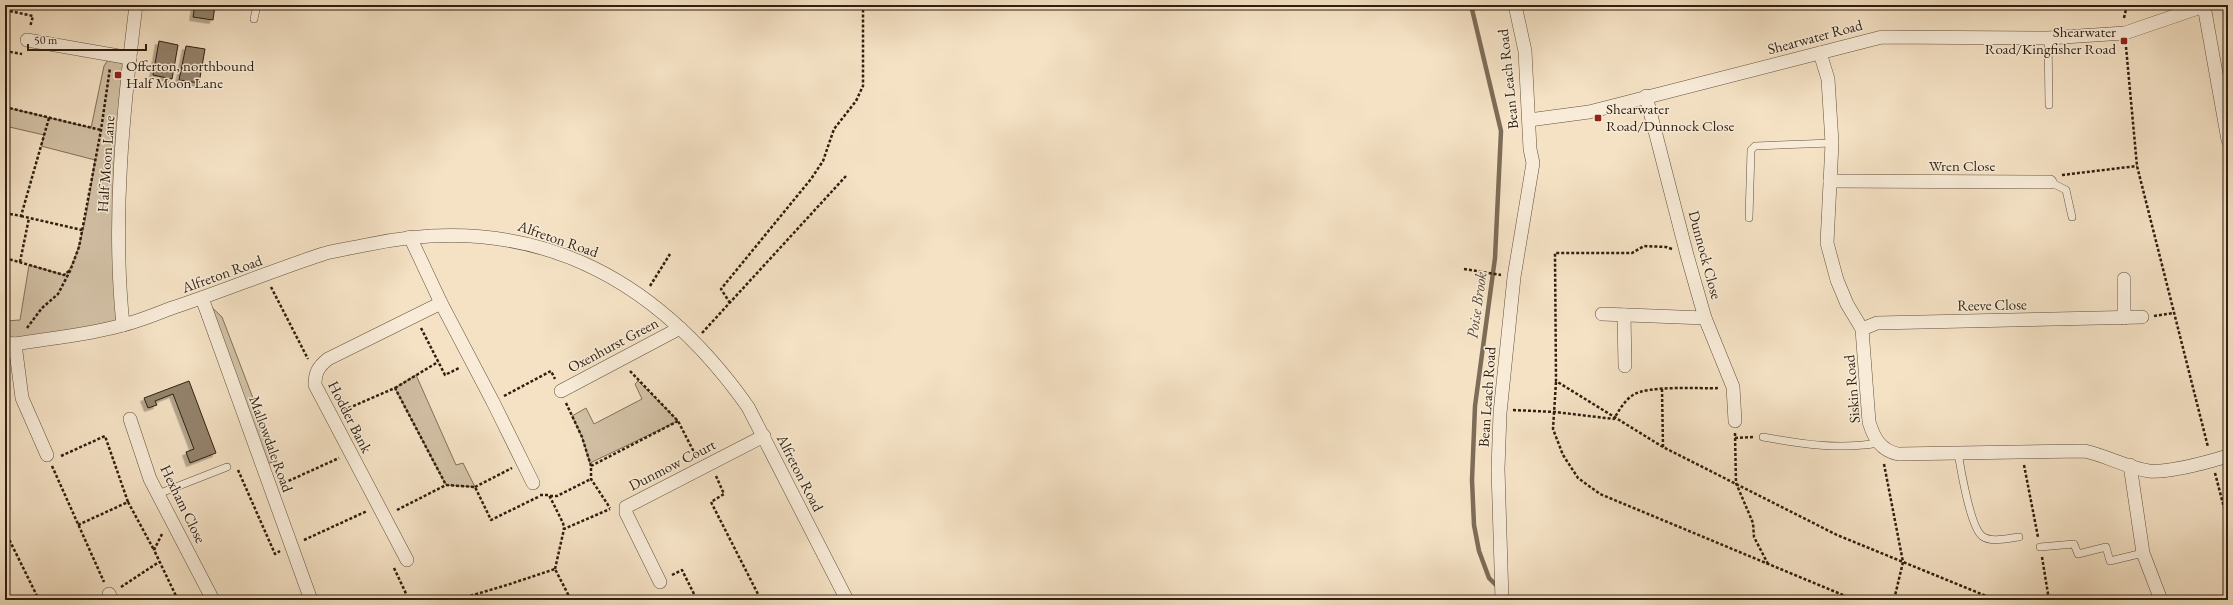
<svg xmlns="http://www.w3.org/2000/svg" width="2233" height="605" font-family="'EB Garamond',serif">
<defs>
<filter id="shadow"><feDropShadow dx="-3.5" dy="3.5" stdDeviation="0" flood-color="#0004"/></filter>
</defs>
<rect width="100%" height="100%" fill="#f5e2c5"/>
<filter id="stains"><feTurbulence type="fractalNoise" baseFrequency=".005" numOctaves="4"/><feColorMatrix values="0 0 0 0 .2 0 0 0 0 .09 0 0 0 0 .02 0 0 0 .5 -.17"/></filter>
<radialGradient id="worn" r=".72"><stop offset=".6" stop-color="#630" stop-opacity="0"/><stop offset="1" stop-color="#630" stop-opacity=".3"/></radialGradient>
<g fill="#d3c1a6" stroke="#80705a">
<path d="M111,55L130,58L122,157L123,325L5,342V321L20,320L29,265L64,275C82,263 91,183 95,160L41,146L44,135L5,126V107L91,128L104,66Z"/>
<path d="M202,298L222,317L277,461L262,465Z"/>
<path d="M416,375L456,465L463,463L475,487L446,485L395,388Z"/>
<path d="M638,381L678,421L590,463L582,437L572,416L586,408L594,424L642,399L635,384Z"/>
</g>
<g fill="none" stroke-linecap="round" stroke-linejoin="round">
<path stroke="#7d6c57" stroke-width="4.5" d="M1471,5L1501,131L1495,258L1475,406L1472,480L1474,525L1479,551L1489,578L1499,588"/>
</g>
<g fill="#95846e" stroke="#2e1f0f" filter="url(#shadow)">
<path d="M195,5H215L213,20L193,17Z"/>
<path d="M159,41L178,45L172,79L153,75Z"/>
<path d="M186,46L205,49L199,83L179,80Z"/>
<path d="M189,381L216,453L190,463L186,452L194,449L173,394L155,401L157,405L148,408L144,398Z"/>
</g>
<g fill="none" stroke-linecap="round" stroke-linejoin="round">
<defs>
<g id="service">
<path d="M254,19L257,5"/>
<path d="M2048,38L2049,105"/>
<path d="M2050,182L2066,190L2072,217"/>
<path d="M1749,218L1751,150L1755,146L1832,143"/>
<path d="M1763,437C1802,444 1839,450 1878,443"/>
<path d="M1958,453C1961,470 1970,526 1982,536C1991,543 2009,538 2019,537"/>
<path d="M158,494L227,467"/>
<path d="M2040,547L2074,544L2078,554L2106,547L2110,561L2143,553"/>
</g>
<g id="minor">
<path d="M2204,6L2228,140"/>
<path d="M27,40L130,58"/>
<path d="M1820,53L1828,79L1832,143L1827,243L1837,280L1847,304L1862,329L1869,422C1874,438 1880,450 1898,454L2085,451C2107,456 2128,468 2149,471C2169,473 2208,462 2228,456"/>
<path d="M1646,96L1687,255L1705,318L1733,387L1735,421"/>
<path d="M1529,120L1589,112L1882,37L2048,38L2125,33L2207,5"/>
<path d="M1830,181L2050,182"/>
<path d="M410,237L441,303L493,402L533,483"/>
<path d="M202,298L311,600"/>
<path d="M1602,314L1705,318"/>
<path d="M1624,315L1625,366"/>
<path d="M2124,318V279"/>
<path d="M123,325C112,219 123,111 136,5"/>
<path d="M1862,329L1877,323L2142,317"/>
<path d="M5,343L15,344C51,338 88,335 123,325C139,321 154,315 169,309C221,292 271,271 323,254C337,250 352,248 366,245C529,210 654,274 748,407L847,600"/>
<path d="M15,344L22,398L47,455"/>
<path d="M561,391L680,328"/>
<path d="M130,419L150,479L213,600"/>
<path d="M2130,465L2143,553L2161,600"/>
<path d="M407,560L315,385C315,373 318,367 328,359L441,303"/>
<path d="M660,582L626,513V507L764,436"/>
<path d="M109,594L112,600"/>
<path d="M1502,600L1498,469L1500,413L1514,277L1533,163L1530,149L1525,51L1515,5"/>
</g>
</defs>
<use href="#service" stroke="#60503c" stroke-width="8"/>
<use href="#minor" stroke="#60503c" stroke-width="14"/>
<g stroke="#2e1f0f" stroke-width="2.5" stroke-dasharray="3 2" stroke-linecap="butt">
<path d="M5,10L33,16L30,27"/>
<path d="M2124,18L2127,5"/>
<path d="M2126,47L2137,166L2208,447"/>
<path d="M5,51L22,54"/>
<path d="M5,107L101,130"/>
<path d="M2062,175L2137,166"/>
<path d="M5,213L21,216L49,118"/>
<path d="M21,216L82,230"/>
<path d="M1672,249L1666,247L1644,246L1632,253H1555L1556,381L1663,447L1837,535L1996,600"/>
<path d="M5,258L64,275L69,271"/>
<path d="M20,262L29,218"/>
<path d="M1464,269L1501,275"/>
<path d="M650,286L670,254"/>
<path d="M271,287L308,359"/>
<path d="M730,303L721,289L811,179L823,161L834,129L856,101L863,86V5"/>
<path d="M2154,316L2174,313"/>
<path d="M27,328L42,308L58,294L70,271L79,247L101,130L110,68"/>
<path d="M421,328L445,375L459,368"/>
<path d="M702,333L846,176"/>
<path d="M630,371L678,421L696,456"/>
<path d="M1556,382L1553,429L1563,455L1578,478L1600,494L1855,600"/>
<path d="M395,388L438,362"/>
<path d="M1662,389L1663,447"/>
<path d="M504,396L551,371L555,379"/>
<path d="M566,403L582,437L591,466V479L610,508"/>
<path d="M344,410L395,388L446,485"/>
<path d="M1513,410L1555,412L1614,419C1619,410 1625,400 1633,395C1648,385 1700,389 1719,388"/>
<path d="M1735,433L1736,483L1753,523L1754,537L1768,564"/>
<path d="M1735,438L1753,437"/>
<path d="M61,456L105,436L128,502"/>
<path d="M1884,464L1903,562L1894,600"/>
<path d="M2024,465L2038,537"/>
<path d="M52,466L104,582"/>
<path d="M591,466L678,421"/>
<path d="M238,470L275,554L280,551"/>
<path d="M2215,473L2228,523"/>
<path d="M716,476L724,494L711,502L761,600"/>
<path d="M284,483L339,458"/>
<path d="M475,487L512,468"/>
<path d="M540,495H549L563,523L564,529"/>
<path d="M550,496H557L591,479"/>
<path d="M397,510L446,485L475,487L491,520L538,497"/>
<path d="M78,525L128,502L154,550"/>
<path d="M5,531L39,600"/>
<path d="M162,534L154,550L178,600"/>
<path d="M304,540L367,511"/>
<path d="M2042,557L2049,600"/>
<path d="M394,568L409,600"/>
<path d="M555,569L564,529L610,509"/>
<path d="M672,575L682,570L697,600"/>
<path d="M121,587L159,562"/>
<path d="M456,600L507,585L555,569L571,600"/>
</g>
<use href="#service" stroke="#f8ecd9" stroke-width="7"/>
<use href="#minor" stroke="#f8ecd9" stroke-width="13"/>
</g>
<g fill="#8f2418" stroke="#f8ecd9" stroke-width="1.5">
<rect x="2120" y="37" width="8" height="8" rx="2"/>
<rect x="114" y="71" width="8" height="8" rx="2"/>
<rect x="1594" y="114" width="8" height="8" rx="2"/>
</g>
<g text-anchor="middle" stroke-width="3" stroke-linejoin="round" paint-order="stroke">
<g font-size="15" fill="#2e1f0f" stroke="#f8ecd9" text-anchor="start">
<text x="2116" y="37" text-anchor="end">Shearwater<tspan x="2116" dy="17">Road/Kingfisher Road</tspan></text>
<text x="126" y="71">Offerton, northbound<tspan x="126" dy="17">Half Moon Lane</tspan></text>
<text x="1606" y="114">Shearwater<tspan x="1606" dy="17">Road/Dunnock Close</tspan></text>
</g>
<g font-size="15" fill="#2e1f0f" stroke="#f8ecd9">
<text transform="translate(1815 37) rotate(-15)" y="5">Shearwater Road</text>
<text transform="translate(1508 79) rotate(-96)" y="5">Bean Leach Road</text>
<text transform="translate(106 164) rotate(-86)" y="5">Half Moon Lane</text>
<text x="1962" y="171">Wren Close</text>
<text transform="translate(558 239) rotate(19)" y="5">Alfreton Road</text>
<text transform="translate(1705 255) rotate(75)" y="5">Dunnock Close</text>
<text transform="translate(222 274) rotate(-20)" y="5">Alfreton Road</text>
<text transform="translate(1992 305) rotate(-1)" y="5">Reeve Close</text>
<text transform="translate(613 345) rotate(-28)" y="5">Oxenhurst Green</text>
<text transform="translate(1852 389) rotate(-95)" y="5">Siskin Road</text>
<text transform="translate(1487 397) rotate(-86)" y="5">Bean Leach Road</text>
<text transform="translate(350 417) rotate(63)" y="5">Hodder Bank</text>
<text transform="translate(271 444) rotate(70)" y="5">Mallowdale Road</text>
<text transform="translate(672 465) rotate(-27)" y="5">Dunmow Court</text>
<text transform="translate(800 473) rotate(63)" y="5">Alfreton Road</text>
<text transform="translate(183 504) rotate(64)" y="5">Hexham Close</text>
</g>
<g font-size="16" font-style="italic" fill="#5c4c39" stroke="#f8ecd9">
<text transform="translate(1476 305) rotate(-82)" y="6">Poise Brook</text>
</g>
</g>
<rect width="2233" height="605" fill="none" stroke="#f5e2c5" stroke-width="20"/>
<rect x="6" y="6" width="2221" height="593" fill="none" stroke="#2e1f0f" stroke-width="2"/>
<rect x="10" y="10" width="2213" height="585" fill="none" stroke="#2e1f0f"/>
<path d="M28 44v6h118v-6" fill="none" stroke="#2e1f0f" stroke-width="2"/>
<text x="34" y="44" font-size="12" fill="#2e1f0f" stroke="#f8ecd9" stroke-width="3" paint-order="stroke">50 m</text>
<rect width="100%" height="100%" filter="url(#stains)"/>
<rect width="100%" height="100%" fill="url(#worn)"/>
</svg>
